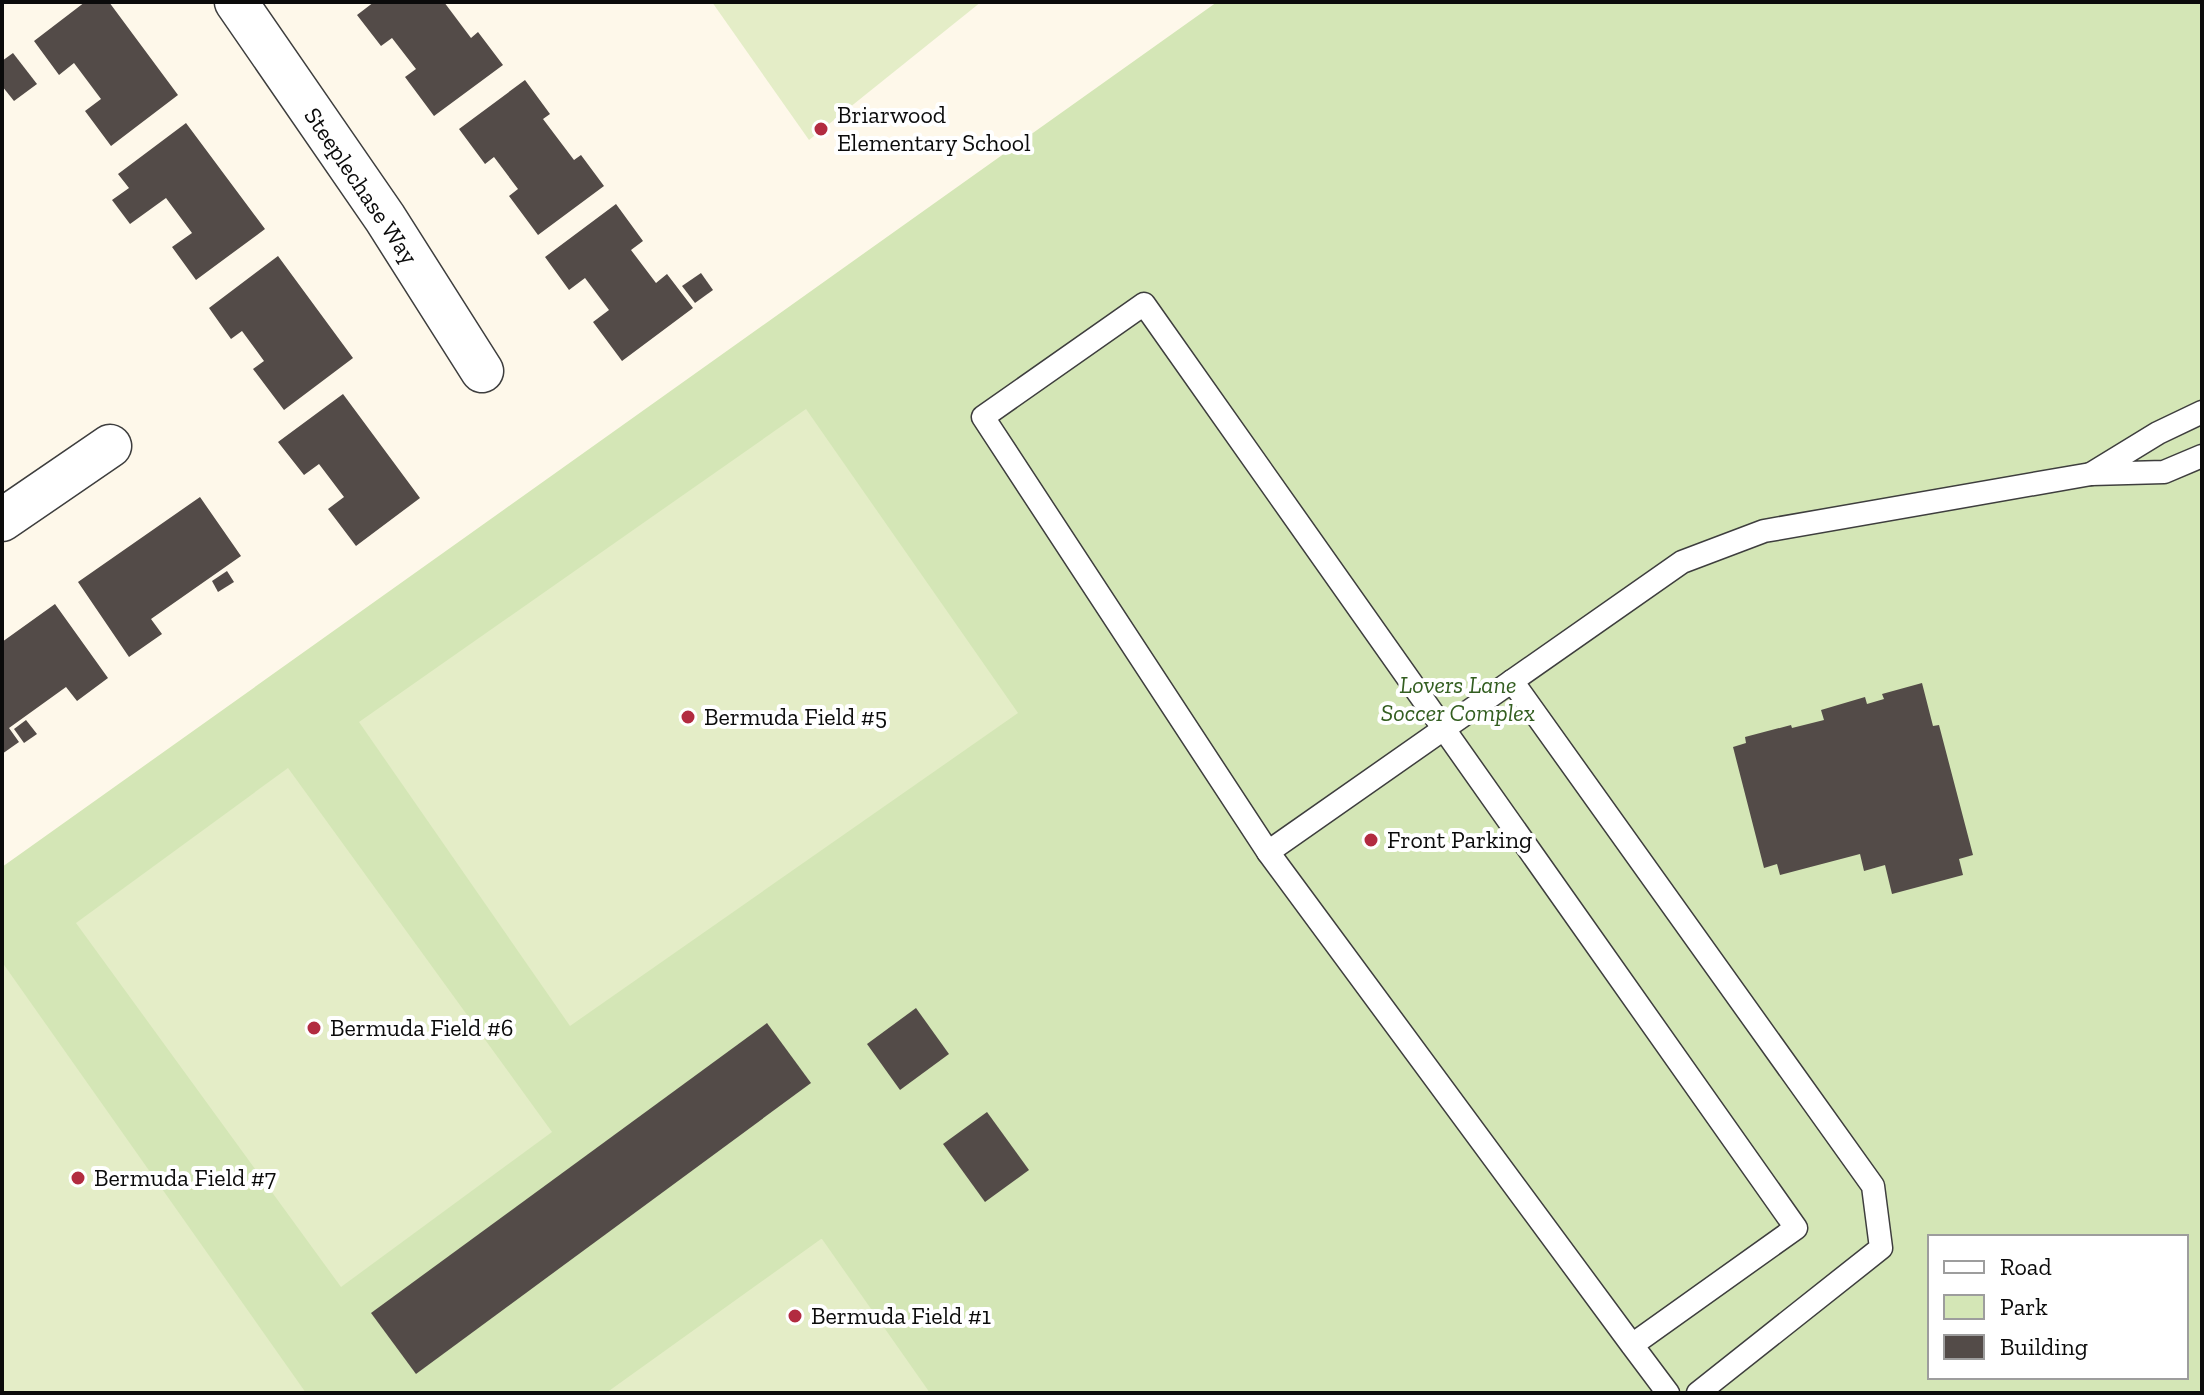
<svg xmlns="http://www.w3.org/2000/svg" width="2204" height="1395" font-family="'Zilla Slab',serif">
<rect width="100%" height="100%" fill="#fef8ea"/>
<path fill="#d4e6b6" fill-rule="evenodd" d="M1217,2H2202V1393H2V867ZM1930,1237H2186V1377H1930Z"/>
<g fill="#e4edc7">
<path d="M712,2H981L809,140Z"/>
<path d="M806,409L1018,713L570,1026L359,722Z"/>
<path d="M288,768L552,1132L341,1287L76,923Z"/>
<path d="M2,962L306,1393H2Z"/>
<path d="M822,1239L930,1393H606L821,1239Z"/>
</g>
<g fill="#534b48">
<path d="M85,2H109L178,95L111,146L85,111L101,99L74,63L59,75L34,41Z"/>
<path d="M374,2H444L471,38L478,32L503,65L434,116L405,77L416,69L392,38L381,46L357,15Z"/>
<path d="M13,53L37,84L14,101L2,86V61Z"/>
<path d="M525,80L550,114L543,119L574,160L581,155L604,186L538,235L509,196L518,189L494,157L485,164L459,129Z"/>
<path d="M186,123L265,229L196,280L172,247L192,233L166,198L130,224L112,200L129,188L118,174Z"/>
<path d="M616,204L643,241L631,250L656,283L667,274L693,308L622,361L593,322L609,310L585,278L569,290L545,257Z"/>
<path d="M278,256L353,358L284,410L253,369L264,361L242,331L231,339L209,308Z"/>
<path d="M701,273L713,290L695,303L682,286Z"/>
<path d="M343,394L420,498L356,546L328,509L344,497L319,464L304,475L278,442Z"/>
<path d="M200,497L241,556L151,619L162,634L129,657L78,582Z"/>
<path d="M227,571L234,582L218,592L212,581Z"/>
<path d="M55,604L108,678L77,701L66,687L9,728L19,742L2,754V642Z"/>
<path d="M1922,683L1933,726L1939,725L1973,855L1959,859L1963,875L1892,894L1885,865L1864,871L1860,854L1780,875L1777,864L1764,868L1733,747L1746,743L1745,737L1791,725L1792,728L1824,720L1821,710L1865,697L1867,704L1884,699L1882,694Z"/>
<path d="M26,720L37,734L24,743L14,729Z"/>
<path d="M916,1008L949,1054L900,1090L867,1044Z"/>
<path d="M767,1023L811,1083L416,1374L371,1313Z"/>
<path d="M987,1112L1029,1170L985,1202L943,1144Z"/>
</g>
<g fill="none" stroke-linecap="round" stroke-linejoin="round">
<defs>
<g id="service">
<path d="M2202,412L2158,433L2091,474L2164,472L2202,456"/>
<path d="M1512,681L1873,1186L1881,1248L1698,1393"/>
<path d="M1268,852L1682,562L1764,531L2091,474"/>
<path d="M1632,1345L1796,1228L1144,304L983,417L1268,852L1632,1345L1668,1393"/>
</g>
<g id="minor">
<path d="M236,2L385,218L482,371"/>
<path d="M2,520L110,446"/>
</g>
</defs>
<use href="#service" stroke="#3e3e3e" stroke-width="25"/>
<use href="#minor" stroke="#3e3e3e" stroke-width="45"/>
<use href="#service" stroke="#fff" stroke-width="22"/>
<use href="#minor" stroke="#fff" stroke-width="42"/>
</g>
<g fill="#b22b40" stroke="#fff" stroke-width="3">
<circle cx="821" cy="129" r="8"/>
<circle cx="688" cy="717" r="8"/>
<circle cx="1371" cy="840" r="8"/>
<circle cx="314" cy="1028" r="8"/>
<circle cx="78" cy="1178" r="8"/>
<circle cx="795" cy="1316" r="8"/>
</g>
<g text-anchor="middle" stroke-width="8" stroke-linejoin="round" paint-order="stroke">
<g font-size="24" fill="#0b0b0b" stroke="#fff" text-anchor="start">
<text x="837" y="123">Briarwood<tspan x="837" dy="28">Elementary School</tspan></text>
<text x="704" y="725">Bermuda Field #5</text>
<text x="1387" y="848">Front Parking</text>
<text x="330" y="1036">Bermuda Field #6</text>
<text x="94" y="1186">Bermuda Field #7</text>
<text x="811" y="1324">Bermuda Field #1</text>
</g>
<g font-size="24" fill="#0b0b0b" stroke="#fff">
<text transform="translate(361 186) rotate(56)" y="8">Steeplechase Way</text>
</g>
<g font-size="24" font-style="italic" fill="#335e20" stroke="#fff">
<text x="1458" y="693">Lovers Lane<tspan x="1458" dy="28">Soccer Complex</tspan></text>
</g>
</g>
<rect width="2204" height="1395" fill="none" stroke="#0b0b0b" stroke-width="8"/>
<rect x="1928" y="1235" width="260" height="144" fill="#ffffff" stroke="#9d9d9d" stroke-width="2"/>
<rect x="1944" y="1261" width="40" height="12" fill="#ffffff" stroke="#9d9d9d" stroke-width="2"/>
<text x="2000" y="1275" font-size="24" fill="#0b0b0b">Road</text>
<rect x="1944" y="1295" width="40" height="24" fill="#d4e6b6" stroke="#9d9d9d" stroke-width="2"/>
<text x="2000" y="1315" font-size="24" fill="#0b0b0b">Park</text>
<rect x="1944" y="1335" width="40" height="24" fill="#534b48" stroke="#9d9d9d" stroke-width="2"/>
<text x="2000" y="1355" font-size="24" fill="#0b0b0b">Building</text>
</svg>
